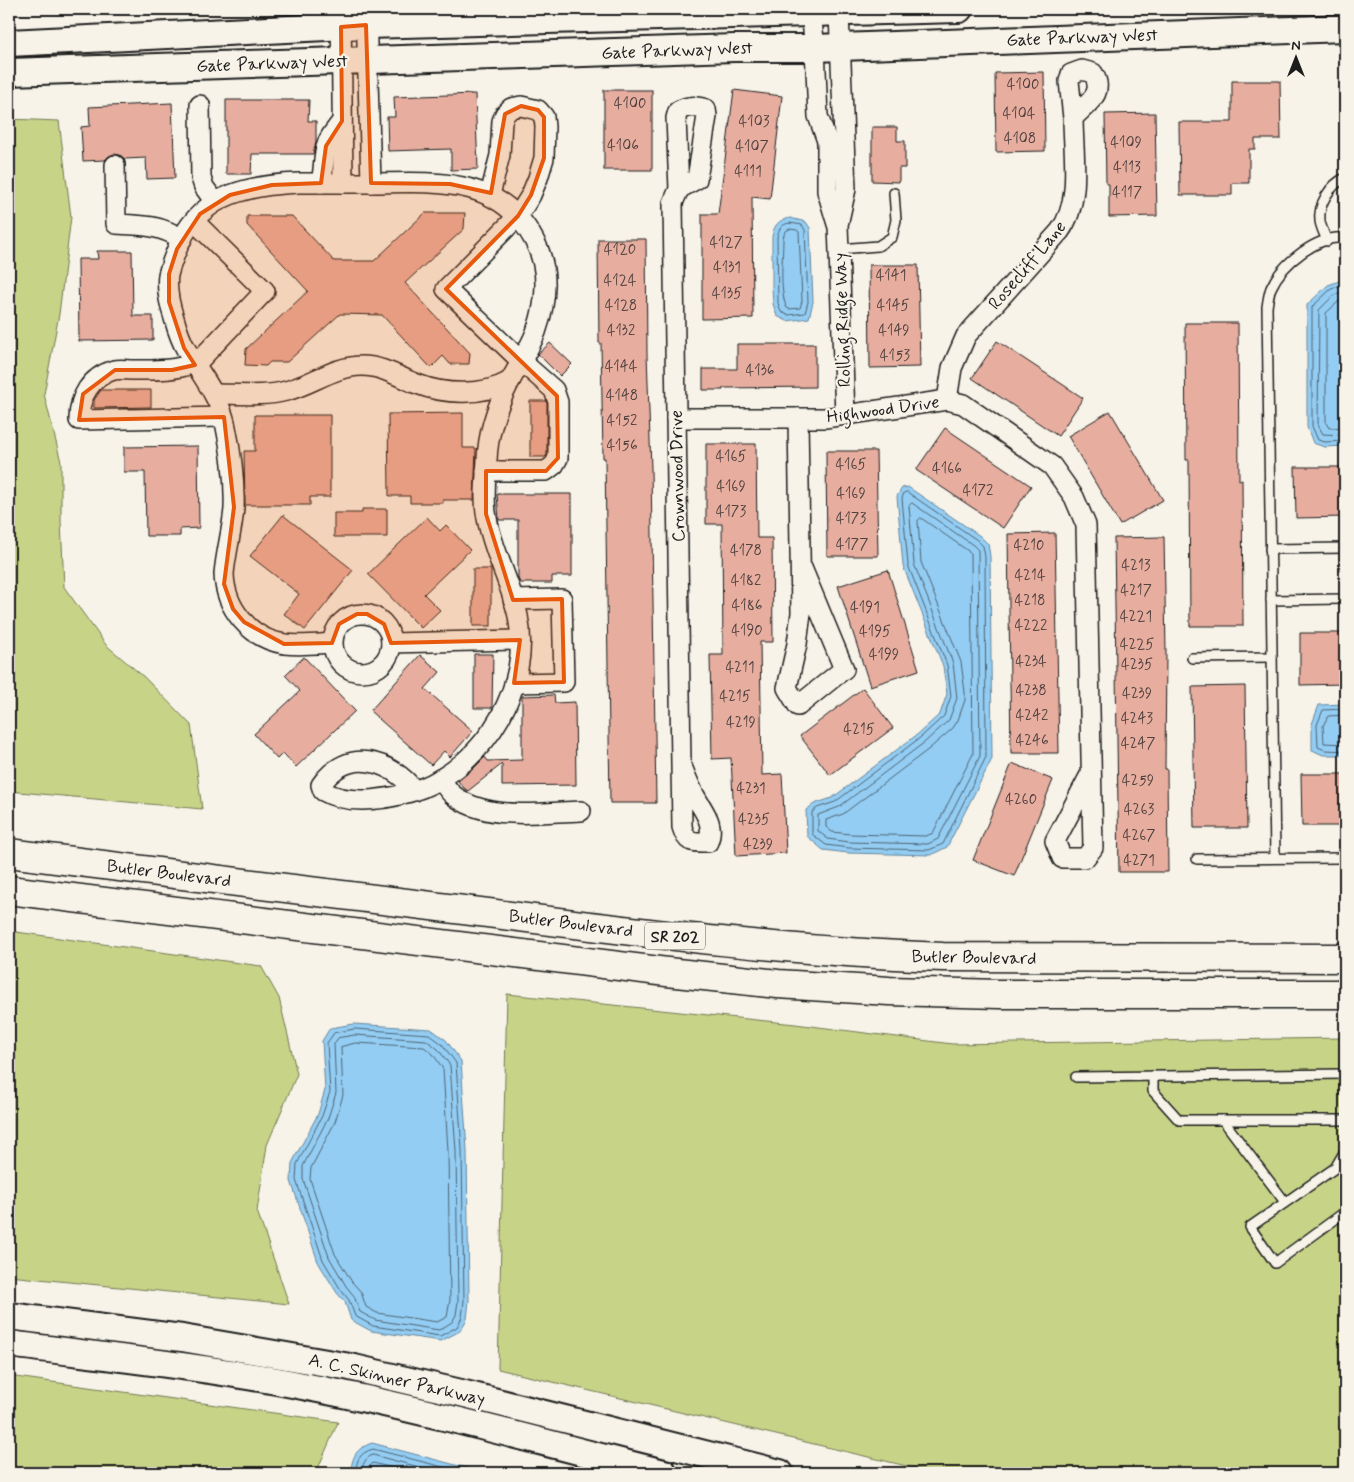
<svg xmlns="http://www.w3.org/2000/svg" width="1354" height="1482" font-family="Mynerve,sans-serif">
<rect width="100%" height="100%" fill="#f7f3e8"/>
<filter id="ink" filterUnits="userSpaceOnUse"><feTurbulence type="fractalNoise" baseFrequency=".02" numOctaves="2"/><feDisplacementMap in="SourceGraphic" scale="10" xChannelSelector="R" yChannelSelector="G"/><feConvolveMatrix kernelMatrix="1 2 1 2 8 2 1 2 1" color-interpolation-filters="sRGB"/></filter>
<g filter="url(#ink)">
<g fill="#c7d488" stroke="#727852">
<path d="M9,119L59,121L71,217L59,314L44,394L61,462V521L64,587L106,645L144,677L191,725L202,809L9,791Z"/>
<path d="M9,931L261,966L279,998L297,1074L267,1145L257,1211L289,1304L9,1276Z"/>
<path d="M507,994L795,1024L952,1044L1345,1038V1473H936L498,1369Z"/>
<path d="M9,1376L338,1422L316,1473H9Z"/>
</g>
<g fill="#94cdf3" stroke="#64869d">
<path d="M790,218L806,222L810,228L813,302L809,318L787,321L777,316L773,304L772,288V237C774,225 778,220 790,218Z"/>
<path d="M1345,279V446L1325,447L1313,443L1307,427V305L1328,285Z"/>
<path d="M908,487L980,536L988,544L990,556L992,759L947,847L931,855L848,853L823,850L807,836L806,810L814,804L832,798L918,734L940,714L947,694L943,666L903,566L897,496L902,488Z"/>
<path d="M1345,704V755H1323L1312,750V724L1319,705Z"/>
<path d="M354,1024L431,1029L446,1040L461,1061L467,1150L469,1301L467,1319L460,1331L441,1341L371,1331L351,1320L345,1302L337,1293L318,1262L291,1181L292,1163L318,1114L325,1090L322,1041L330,1028Z"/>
<path d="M372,1443L486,1473H350C353,1456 355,1449 372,1443Z"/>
</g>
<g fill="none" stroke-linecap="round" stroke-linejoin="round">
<g stroke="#4c6372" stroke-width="1">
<path d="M790,223L802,225L805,230L808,302L805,313L788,315L781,312L778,303L777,237C779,229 781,224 790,223Z"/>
<path d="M790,229L797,230L799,232L802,301L800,308L789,309L786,307C779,286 783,260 783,238L785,232Z"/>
<path d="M1345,284L1331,289L1312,307V426L1318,440L1325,442L1345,441"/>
<path d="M1345,291L1334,295L1319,310L1318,425L1323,434L1345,435"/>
<path d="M1345,299L1338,302L1326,313V423L1329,428L1345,427"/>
<path d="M907,492L977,540L983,546L985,557L986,757L943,844L929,850L849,848L826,845L812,834V812L817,808L835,802L921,737L944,716L951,696L947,665L908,565L902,498L904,493Z"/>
<path d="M912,503L973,545L978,550L980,756L938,839L928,844L849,842L828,839L818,831V815L839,807L925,742L949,720L957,698L953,663L914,564L909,506Z"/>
<path d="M921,518L971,553L973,754L933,833L926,836L850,834L832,832L826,827V820L843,814L929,749L953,728L958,720L965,700V692L961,662L921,562L918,521Z"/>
<path d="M1345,709L1323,710L1317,725L1318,747L1325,750L1345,751"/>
<path d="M1345,715L1328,716L1323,726L1324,743L1345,744"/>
<path d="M355,1029L429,1034L442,1044L456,1063L462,1150L464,1301L462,1317L457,1327L440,1336L373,1326L355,1316L349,1300L341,1290L323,1260L296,1180L297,1164L322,1116L330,1092L327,1043L334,1033Z"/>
<path d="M355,1035L426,1040L438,1049L450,1065L456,1151L458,1301L456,1315L452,1322L439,1330L375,1320L360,1312L354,1296L346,1286L329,1257L303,1179V1166L328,1118L336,1093L334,1044L338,1038Z"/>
<path d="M356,1043L424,1047L433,1054L443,1069L448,1151L450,1300L447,1317L437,1322L377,1313L366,1307L361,1292L352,1282L335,1254L310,1179L311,1168L335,1122L343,1095L341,1047Z"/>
<path d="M355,1473C357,1460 359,1453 373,1449L466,1473"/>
<path d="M361,1473C363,1465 364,1458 373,1455L442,1473"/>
<path d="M369,1473L370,1466L373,1463L412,1473"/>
</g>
</g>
<g fill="#e7aea0" stroke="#1c1c1c">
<path d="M1044,72L1045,151L996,152L995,73Z"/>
<path d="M1232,81H1280L1281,139H1255V149H1249V183H1232V195H1180L1179,122H1232Z"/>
<rect x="604" y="90" width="48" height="80"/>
<path d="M734,90L782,96L770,199L752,197L753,318L702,319V214H718Z"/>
<path d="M475,94L478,169L451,170V149L388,151L387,117H395L394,97Z"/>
<path d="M226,100H309L308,121H316V142L313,154H252L251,174H226Z"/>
<path d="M172,103L175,178L147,179L146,158L125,159L120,155L114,154L109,156L105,160L83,161L81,127L90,126L89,107Z"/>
<path d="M1155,113L1157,216L1109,217V184H1106L1105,114Z"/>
<path d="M872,127H897V141H905V168H899V182L872,181Z"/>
<path d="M425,213H465L464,229L405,283L470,353L469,364H450L443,356L431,368L382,315L340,314L287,362H270L266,366L245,365L246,349L308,291L247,225V216H292L334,261H374Z"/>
<path d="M598,239H646L647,354L651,469L656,803H610L605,458H603L601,343H599Z"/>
<path d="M97,251H132L133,316H153V340L79,341L78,259H98Z"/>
<path d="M869,265H918L920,367L870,368Z"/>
<path d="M1185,323H1238L1239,480H1242L1243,626H1190L1189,460H1186Z"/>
<path d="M997,341L1083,398L1058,436L972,378Z"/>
<path d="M550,343L572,364L560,376L538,354Z"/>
<path d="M737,344H815V387L723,388V390H703V369H737Z"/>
<path d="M101,390H151V407L94,408V400Z"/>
<path d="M530,401H546L547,404V455L545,457H530Z"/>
<path d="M1110,411L1163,500L1120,525L1068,436Z"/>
<path d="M463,413V448H476L474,500H443V503H410V496H389L388,414Z"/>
<path d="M255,415H330V497H310V505H245L244,451H255Z"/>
<path d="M945,428L1031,486L1003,528L916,470Z"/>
<path d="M706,444H756L757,538H772L773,642H760L762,775L782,774L786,853L736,856L731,758L712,759L710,655H723L722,524H706Z"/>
<path d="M198,446L199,528L180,529V536H146L145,472H124V447Z"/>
<path d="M826,451H876L878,556H827Z"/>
<path d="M1295,467H1345V517L1296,518Z"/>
<path d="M497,494H572V576H552V583H520L518,578V520H499Z"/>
<path d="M362,509H387V537H334V513H362Z"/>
<path d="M283,515L353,570L305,630L284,614L299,594L250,556Z"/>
<path d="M427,517L440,531L446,525L470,550L424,594L440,610L421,628L368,574Z"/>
<path d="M1055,533L1059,753H1011L1008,534Z"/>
<path d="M1164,537L1166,652L1165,769H1167L1168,872H1119L1114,538Z"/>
<rect x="473" y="569" width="18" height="57"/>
<path d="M888,570L919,670L870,686L838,586Z"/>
<path d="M1300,633H1345V684L1300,685Z"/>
<path d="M474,654H493L492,708H474Z"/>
<path d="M420,655L440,672L425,689L473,731L450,757L444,751L431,765L370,711Z"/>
<path d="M304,657L355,711L296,767L283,753L277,759L254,734L300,691L285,675Z"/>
<path d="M1245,686L1247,828H1194L1192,687Z"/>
<path d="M863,688L893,728L830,775L800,736Z"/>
<path d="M554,695L555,703L575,702L576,785L502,786V764L468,791L465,789L458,781L473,769L485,757L488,761L522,760V696Z"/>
<path d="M1012,763L1053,780L1014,876L973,860Z"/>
<path d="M1301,774H1345V826H1302Z"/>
</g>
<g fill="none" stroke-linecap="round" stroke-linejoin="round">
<defs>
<g id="service">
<path d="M1327,241C1325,235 1321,228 1320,221C1318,204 1330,185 1345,178"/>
<path d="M839,249L878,246L892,237L896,220L894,193"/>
<path d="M1270,549L1345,548"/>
<path d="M1271,600L1345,599"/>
<path d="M1192,658L1272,657"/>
<path d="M1275,858L1267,307C1268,300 1269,293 1271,288C1282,263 1318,235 1345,238"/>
<path d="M1197,859L1345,858"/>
<path d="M1153,1076V1091L1179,1120H1345"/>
<path d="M1076,1077L1345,1074"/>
<path d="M1223,1120L1285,1202"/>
<path d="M1345,1151L1335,1168L1250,1227L1275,1263L1345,1212"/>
</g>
<g id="minor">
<path d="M341,9L343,183"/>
<path d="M366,9L371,183"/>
<path d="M811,13L815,48L818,116L827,141V191L837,224"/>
<path d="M839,13L846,189L838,225L845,415"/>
<path d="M200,105L201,178L204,187L215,202"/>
<path d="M115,165L116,224C142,225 160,225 182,239"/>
<path d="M321,183C324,171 323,153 327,144C330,135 337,128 342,121"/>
<path d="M679,189L697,179L707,116L706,109C695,106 688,105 678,111L676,118L679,189L673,203L681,764L682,827C687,844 692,842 708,842C716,823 702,810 694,794C689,784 685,774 681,764"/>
<path d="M194,221L265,291L195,365"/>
<path d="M194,363C174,371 155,370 133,370C127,370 120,369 114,370C90,377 79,397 79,420L223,417"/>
<path d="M214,394C237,394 264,397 286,391C313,384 334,366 362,366C382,366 399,377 417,384C445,395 483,396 510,381"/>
<path d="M947,400L952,368L966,336L1060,231C1082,201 1073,154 1073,118C1087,103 1106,94 1093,73L1082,70L1071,74L1069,81L1073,118"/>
<path d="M676,418H825L947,400L963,404L1052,466L1074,497L1086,525L1093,848L1085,858H1062L1055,841L1091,773"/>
<path d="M798,418L801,613L797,644L787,688L798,706L844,669L802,568"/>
<path d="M486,471H546L554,465L558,458V402L554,390L522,362L446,289L518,216L531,195L538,178L544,158L545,127L544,117L538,110L521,106L511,108L505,114L502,121L500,155L490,195"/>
<path d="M513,600L562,599L564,682L514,683"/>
<circle cx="362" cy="643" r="29"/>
<path d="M332,643C317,644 300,646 285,644C250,639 225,608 224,574C226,552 232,531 234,509C235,481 231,450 225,422C218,395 201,375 187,351C181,341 177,329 174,318C169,303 166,290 168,275C171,263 176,251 181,240C205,193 251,185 299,183C326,183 353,183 380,183C440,182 501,178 534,240C550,269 547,301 536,332C529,350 518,366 509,383C496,408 488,433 487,460C486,479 483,500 487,518C493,552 511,583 518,616C532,685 487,762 422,788C393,799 351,807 323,791L321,785C347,747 390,759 415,791"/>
<path d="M391,643L520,640"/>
<path d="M440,779C444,784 448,790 452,794C485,822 541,812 581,811"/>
</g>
<g id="secondary">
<path d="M9,43L366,25L959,9"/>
<path d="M9,72L734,48H815L1345,28"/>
<path d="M9,1316L182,1338L350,1367L461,1393L780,1473"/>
<path d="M9,1344C109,1357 209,1367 308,1387C427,1410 545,1443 664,1473"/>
</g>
<g id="motorway">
<path d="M9,853C171,874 334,894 496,914C645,933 793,952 943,957L1345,958"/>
<path d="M9,890L667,972L778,984L889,991L999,994H1345"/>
</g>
</defs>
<use href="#service" stroke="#1c1c1c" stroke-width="12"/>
<use href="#minor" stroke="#1c1c1c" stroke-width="22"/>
<use href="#secondary" stroke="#1c1c1c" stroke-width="30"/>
<use href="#motorway" stroke="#1c1c1c" stroke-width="31"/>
<use href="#service" stroke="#f7f3e8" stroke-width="9"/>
<use href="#minor" stroke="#f7f3e8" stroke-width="19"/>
<use href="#secondary" stroke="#f7f3e8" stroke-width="26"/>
<use href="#motorway" stroke="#f7f3e8" stroke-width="28"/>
</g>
</g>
<path fill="#e8590c" fill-opacity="0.2" stroke="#e8590c" stroke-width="4" stroke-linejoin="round" d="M366,25L371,183L450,184L491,193L505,114L521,106L538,110L544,117V158L531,195L518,216L446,289L557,396L558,458L546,471H486V514L513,600L562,599L564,682L514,683L520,640L391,643L384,624L367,614H357L339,624L332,643L284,644L244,622L233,609L224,584L234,507L224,417L79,420L83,394L115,370H172L195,365L184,348L169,302V274L177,249L200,214L230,195L272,185L321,183L326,146L342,121L341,27Z"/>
<g text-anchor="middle" stroke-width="4.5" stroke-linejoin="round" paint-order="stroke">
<g font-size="15" fill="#4f403d">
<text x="1023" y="89">4100</text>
<text x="630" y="108">4100</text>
<text x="1019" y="118">4104</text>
<text x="754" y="126">4103</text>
<text x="1020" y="143">4108</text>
<text x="1126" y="147">4109</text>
<text x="623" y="150">4106</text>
<text x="752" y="151">4107</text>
<text x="1127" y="172">4113</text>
<text x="748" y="176">4111</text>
<text x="1127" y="197">4117</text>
<text x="726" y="247">4127</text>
<text x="620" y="254">4120</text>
<text x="727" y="272">4131</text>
<text x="891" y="280">4141</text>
<text x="620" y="285">4124</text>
<text x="727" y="298">4135</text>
<text x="621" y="310">4128</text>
<text x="893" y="310">4145</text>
<text x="621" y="335">4132</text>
<text x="894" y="335">4149</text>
<text x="895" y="360">4153</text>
<text x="621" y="371">4144</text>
<text x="760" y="375">4136</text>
<text x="622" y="400">4148</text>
<text x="622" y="425">4152</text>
<text x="622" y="450">4156</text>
<text x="731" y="461">4165</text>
<text x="851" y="469">4165</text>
<text x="947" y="473">4166</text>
<text x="731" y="491">4169</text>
<text x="978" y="495">4172</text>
<text x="851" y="498">4169</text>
<text x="731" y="516">4173</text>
<text x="851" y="523">4173</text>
<text x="852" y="549">4177</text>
<text x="1029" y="550">4210</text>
<text x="746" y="555">4178</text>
<text x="1136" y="570">4213</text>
<text x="1030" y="580">4214</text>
<text x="746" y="585">4182</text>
<text x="1136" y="595">4217</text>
<text x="1030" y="605">4218</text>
<text x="747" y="610">4186</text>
<text x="865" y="612">4191</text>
<text x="1136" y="621">4221</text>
<text x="1031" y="630">4222</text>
<text x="747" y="635">4190</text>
<text x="875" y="636">4195</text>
<text x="1137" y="649">4225</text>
<text x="884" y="659">4199</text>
<text x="1031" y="666">4234</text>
<text x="1137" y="669">4235</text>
<text x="740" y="672">4211</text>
<text x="1031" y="695">4238</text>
<text x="1137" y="698">4239</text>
<text x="735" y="701">4215</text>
<text x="1032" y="720">4242</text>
<text x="1137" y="723">4243</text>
<text x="741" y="727">4219</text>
<text x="859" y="734">4215</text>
<text x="1032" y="745">4246</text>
<text x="1138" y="748">4247</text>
<text x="1138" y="785">4259</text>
<text x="751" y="793">4231</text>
<text x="1021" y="804">4260</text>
<text x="1139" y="814">4263</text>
<text x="754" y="824">4235</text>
<text x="1139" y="840">4267</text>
<text x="758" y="849">4239</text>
<text x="1139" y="865">4271</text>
</g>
<rect fill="#f7f3e8" stroke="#5e5c59" stroke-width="1" x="645" y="922.5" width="60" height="27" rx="4"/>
<g font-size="16" font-weight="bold" fill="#1c1c1c">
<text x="675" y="942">SR 202</text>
</g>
<g font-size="18" fill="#1c1c1c" stroke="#f7f3e8">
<text transform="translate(1082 37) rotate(-2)" y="6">Gate Parkway West</text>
<text transform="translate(677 50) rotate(-2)" y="6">Gate Parkway West</text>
<text transform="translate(272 63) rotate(-2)" y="6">Gate Parkway West</text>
<text transform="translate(1027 265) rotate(-50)" y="6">Rosecliff Lane</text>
<text transform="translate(842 320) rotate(-92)" y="6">Rolling Ridge Way</text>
<text transform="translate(883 409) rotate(-8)" y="6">Highwood Drive</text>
<text transform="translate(677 476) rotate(-91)" y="6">Crownwood Drive</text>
<text transform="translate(169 873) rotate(7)" y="6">Butler Boulevard</text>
<text transform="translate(571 923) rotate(7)" y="6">Butler Boulevard</text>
<text transform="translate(974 957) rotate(1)" y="6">Butler Boulevard</text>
<text transform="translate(397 1379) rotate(13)" y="6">A. C. Skinner Parkway</text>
</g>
</g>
<rect width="1354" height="1482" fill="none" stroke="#f7f3e8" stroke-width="30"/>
<rect x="15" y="15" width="1324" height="1452" fill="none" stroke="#1c1c1c" stroke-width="2" filter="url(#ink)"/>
<g transform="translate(1296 58)" stroke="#f7f3e8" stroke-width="4" paint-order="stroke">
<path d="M0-4L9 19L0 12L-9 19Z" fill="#1c1c1c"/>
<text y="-8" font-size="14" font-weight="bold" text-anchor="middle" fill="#1c1c1c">N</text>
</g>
</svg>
